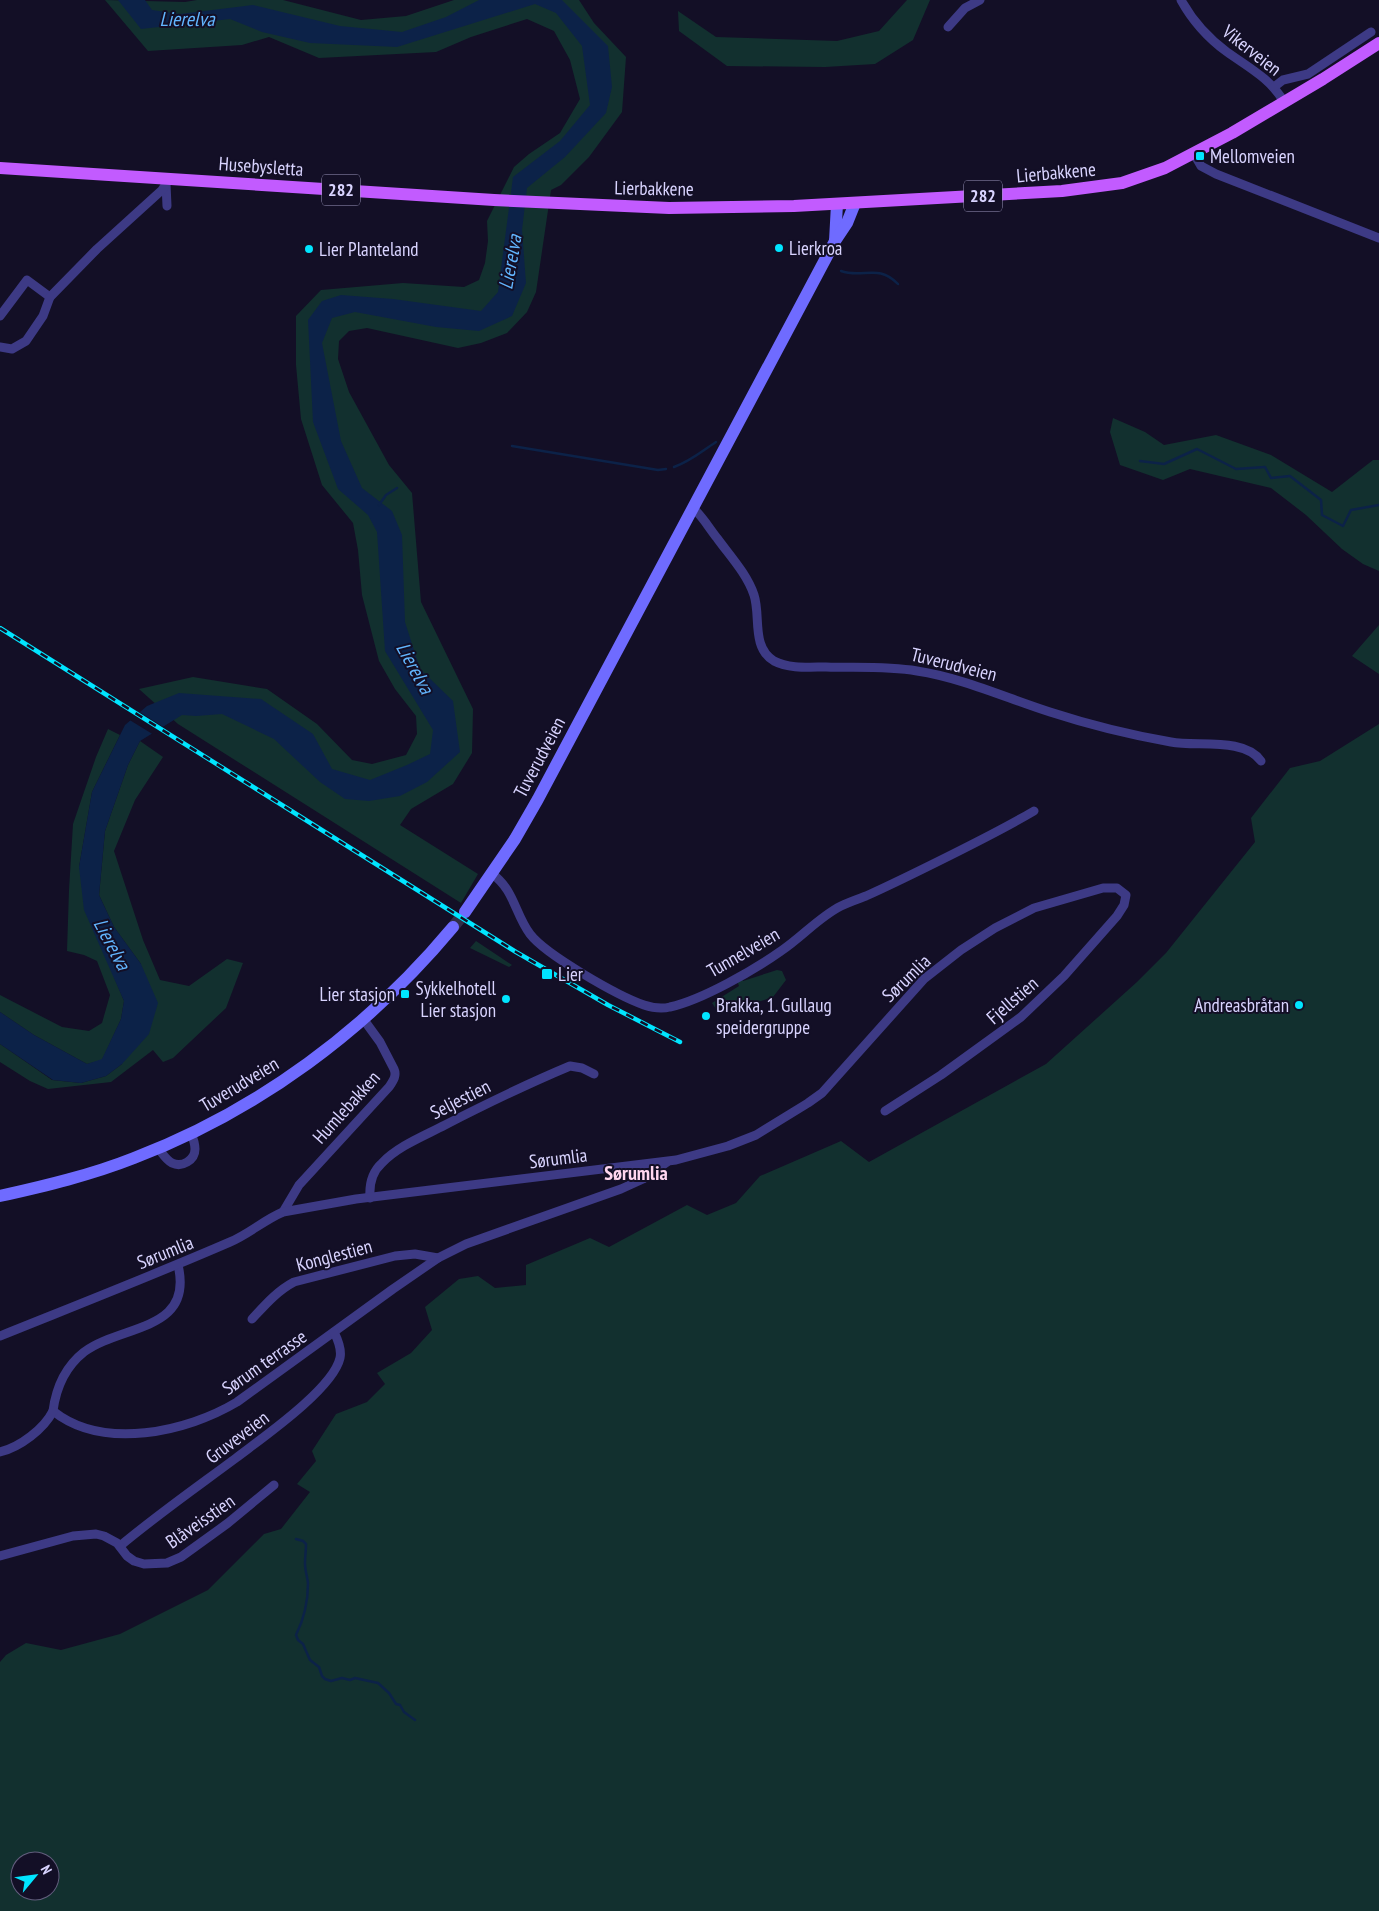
<svg xmlns="http://www.w3.org/2000/svg" width="1379" height="1911" font-family="'PT Sans Narrow',sans-serif">
<rect width="100%" height="100%" fill="#130f26"/>
<g fill="#12302f" fill-rule="evenodd">
<path d="M105,0L185,2L197,0H283L361,20L406,16L454,0H579L594,23L626,57L622,112L589,157L561,185L551,190L536,292L527,312L507,333L481,343L458,348L367,328L349,331L339,341L338,359L349,392L389,465L412,493L421,602L473,709L472,753L453,784L411,809L400,825L478,874L461,903L178,724L139,689L193,677L267,689L317,724L352,760L372,764L406,755L417,734L416,716L395,689L379,661L362,595L358,550L353,523L322,485L301,419L296,365V316L321,290L403,283L464,287L479,280L485,263L488,241L487,221L514,167L529,154L560,133L580,99L570,60L554,31L527,19L471,37L436,52L319,58L269,37L242,45L148,51Z"/>
<path d="M907,0H930L913,40L875,64L825,67L727,66L679,31L678,11L716,37L837,41L879,31Z"/>
<path d="M1113,418L1145,432L1164,445L1216,435L1271,455L1332,492L1373,460H1379V571L1363,564L1342,549L1306,515L1271,488L1190,469L1163,480L1120,465L1110,432Z"/>
<path d="M1379,625V674L1352,656Z"/>
<path d="M1379,724V1911H0V1662L6,1655L26,1643L61,1650L120,1634L208,1590L264,1534L281,1529L310,1492L297,1484L316,1461L312,1451L336,1414L367,1402L385,1384L377,1373L411,1353L432,1330L425,1307L459,1279L478,1276L495,1288L526,1285V1265L590,1238L609,1247L687,1205L707,1215L736,1203L760,1176L841,1141L869,1162L1046,1064L1137,982L1166,953L1255,842L1251,818L1290,768L1320,761ZM20,1861H50V1891H20Z"/>
<path d="M108,729L120,735L92,792L79,867L114,977L124,1001L121,1019L102,1060L87,1064L34,1035L0,1012V995L62,1027L89,1031L102,1023L110,995L97,961L84,955L67,951L69,890L73,824L96,757Z"/>
<path d="M140,741L163,757L135,800L114,851L143,940L160,980L189,986L227,959L243,963L226,1008L173,1058L163,1062L153,1050L111,1082L48,1089L30,1081L0,1062V1044L52,1080L81,1083L106,1076L122,1064L141,964L114,927L99,895L105,831L128,765Z"/>
<path d="M476,941L512,965L509,967L470,948Z"/>
<path d="M777,970L782,971L786,980L773,997L746,1006L718,1012L712,1003L739,986L737,980L741,977L743,981Z"/>
</g>
<path fill="#0c2248" d="M118,0H145L152,10L180,14L253,5L340,26L402,32L446,17L479,0H562L608,46L612,87L606,113L565,157L527,188L522,230L526,283L512,316L479,331L436,327L355,312L332,318L322,343L341,441L362,488L392,511L402,535L405,622L420,669L453,701L460,752L427,782L400,796L369,801L345,799L320,782L274,739L222,714L196,716L182,715L140,741L128,765L105,831L99,895L114,927L141,964L158,1003L149,1034L122,1064L106,1076L81,1083L53,1080L0,1044V1012L34,1035L87,1064L102,1059L121,1019L124,1001L84,910L79,867L92,792L125,725L147,706L179,693L261,699L313,734L332,769L370,780L407,765L430,754L433,730L385,651L377,532L368,515L338,489L313,422L308,320L322,301L341,295L393,299L481,311L498,292L513,177L560,141L590,105L582,46L556,13L535,4L397,47L310,43L262,32L230,19L141,29Z"/>
<path fill="#130f26" d="M138,711L165,728L154,735L128,719Z"/>
<g fill="none" stroke-linecap="round" stroke-linejoin="round">
<g stroke="#0c2248" stroke-width="2.5">
<path d="M841,271C863,279 878,263 898,284"/>
<path d="M512,446L658,470L666,469"/>
<path d="M1140,461L1164,464L1197,449L1236,469L1265,467L1271,478L1290,476L1321,500L1322,515L1343,526L1351,510L1379,505"/>
<path d="M674,467C691,461 702,451 716,442"/>
<path d="M379,505L386,495L397,488"/>
<path d="M296,1539L303,1541L306,1544C306,1550 305,1557 305,1563C305,1570 307,1576 308,1583C308,1601 304,1619 296,1635L298,1640L303,1644L310,1660L319,1667L322,1676L325,1679L331,1681L342,1678L350,1680L355,1678L378,1683L389,1693L396,1704L400,1705L404,1712L415,1720"/>
</g>
<path stroke="#312d47" stroke-width="12" stroke-dasharray="12 6" stroke-linecap="butt" d="M453,927L465,912"/>
<g stroke="#3d3a85" stroke-width="9">
<path d="M1181,0C1192,20 1208,38 1227,52C1248,67 1271,79 1284,102"/>
<path d="M948,27L965,8L980,0"/>
<path d="M1274,87L1283,80L1308,74L1371,32"/>
<path d="M1194,154L1201,166L1216,174L1379,238"/>
<path d="M166,184L167,206"/>
<path d="M0,316L27,280L50,297"/>
<path d="M0,347L12,349L26,341L43,316L50,297L97,249L162,190L166,184L165,179"/>
<path d="M693,508C703,517 709,528 717,538C730,556 747,574 754,595C761,616 751,647 774,661C789,669 810,667 826,667C856,668 887,666 917,671C963,678 1006,698 1050,712C1090,725 1131,735 1171,742C1197,747 1244,737 1261,761"/>
<path d="M492,874C514,889 515,914 530,934C546,955 618,996 644,1005C653,1008 662,1009 670,1007C702,1000 754,970 781,951C802,937 819,917 841,906C849,902 858,899 866,896C895,883 923,869 951,855C979,841 1007,827 1034,811"/>
<path d="M158,1148C162,1153 166,1160 172,1163C182,1168 195,1160 195,1149C195,1143 193,1138 191,1133"/>
<path d="M370,1198C369,1184 372,1172 382,1163C398,1146 424,1136 445,1125C486,1104 527,1084 570,1066L582,1068L594,1074"/>
<path d="M283,1212L299,1185L389,1087C393,1081 397,1076 394,1069L380,1042L364,1020"/>
<path d="M178,1265C194,1332 122,1324 84,1352C65,1367 56,1388 53,1411C103,1451 187,1432 237,1402L393,1289L438,1258L466,1244L621,1189L643,1179L667,1162"/>
<path d="M252,1319C265,1305 277,1291 294,1282L395,1256L415,1254L438,1258"/>
<path d="M0,1336C77,1305 154,1275 230,1242C249,1234 264,1220 283,1212L356,1199L676,1160L728,1146L756,1135L808,1103L822,1093L924,979L961,950L995,928L1034,908L1103,888H1117L1126,895L1124,905L1117,916L1064,976L1021,1017L941,1075L885,1111"/>
<path d="M0,1452C20,1447 44,1429 53,1411"/>
<path d="M120,1546C157,1515 197,1487 236,1458C262,1438 333,1389 340,1358C342,1349 338,1340 334,1332"/>
<path d="M0,1556L73,1536L96,1534L104,1536L117,1543L127,1556L134,1561L144,1564L167,1563L181,1557L228,1523L274,1485"/>
</g>
<g stroke="#6f6bff" stroke-width="12">
<path d="M835,241L837,204"/>
<path d="M465,912L515,839L538,799L835,241L847,223L855,203"/>
<path d="M0,1196C45,1186 91,1175 134,1158C258,1111 368,1029 453,927"/>
</g>
<path stroke="#c25bff" stroke-width="12" d="M0,168L494,200L669,208L794,206L1062,191L1122,183L1165,168L1232,133L1323,79L1379,43"/>
<defs>
<path id="rail" d="M0,628L516,952L608,1005L680,1042"/>
</defs>
<use href="#rail" stroke="#00e5ff" stroke-width="4.5"/>
<use href="#rail" stroke="#130f26" stroke-width="2.5" stroke-dasharray="8" stroke-linecap="butt"/>
</g>
<g fill="#00e5ff" stroke="#130f26" stroke-width="2">
<rect x="1195" y="151" width="10" height="10" rx="2.5"/>
<circle cx="779" cy="248" r="5"/>
<circle cx="309" cy="249" r="5"/>
<rect x="541" y="968" width="12" height="12" rx="2.5"/>
<rect x="400" y="989" width="10" height="10" rx="2.5"/>
<circle cx="506" cy="999" r="5"/>
<circle cx="1299" cy="1005" r="5"/>
<circle cx="706" cy="1016" r="5"/>
</g>
<g text-anchor="middle" stroke-width="4" stroke-linejoin="round" paint-order="stroke">
<g fill="#130f26" stroke="#9e99be" stroke-width="1">
<rect x="322" y="174.5" width="38" height="31" rx="4"/>
<rect x="964" y="180.5" width="38" height="31" rx="4"/>
</g>
<g font-size="18" font-weight="bold" fill="#d9d4ff">
<text x="341" y="196">282</text>
<text x="983" y="202">282</text>
</g>
<g font-size="19" fill="#d9d4ff" stroke="#130f26">
<text transform="translate(1252 50) rotate(38)" y="7">Vikerveien</text>
<text transform="translate(261 166) rotate(4)" y="7">Husebysletta</text>
<text transform="translate(1056 172) rotate(-5)" y="7">Lierbakkene</text>
<text transform="translate(654 188) rotate(1)" y="7">Lierbakkene</text>
<text transform="translate(954 664) rotate(14)" y="7">Tuverudveien</text>
<text transform="translate(539 757) rotate(-62)" y="7">Tuverudveien</text>
<text transform="translate(743 952) rotate(-30)" y="7">Tunnelveien</text>
<text transform="translate(906 978) rotate(-44)" y="7">Sørumlia</text>
<text transform="translate(1012 1000) rotate(-41)" y="7">Fjellstien</text>
<text transform="translate(239 1084) rotate(-31)" y="7">Tuverudveien</text>
<text transform="translate(460 1099) rotate(-27)" y="7">Seljestien</text>
<text transform="translate(346 1107) rotate(-48)" y="7">Humlebakken</text>
<text transform="translate(558 1158) rotate(-7)" y="7">Sørumlia</text>
<text transform="translate(165 1252) rotate(-22)" y="7">Sørumlia</text>
<text transform="translate(334 1255) rotate(-15)" y="7">Konglestien</text>
<text transform="translate(264 1362) rotate(-35)" y="7">Sørum terrasse</text>
<text transform="translate(237 1437) rotate(-37)" y="7">Gruveveien</text>
<text transform="translate(200 1521) rotate(-35)" y="7">Blåveisstien</text>
</g>
<g font-size="19" fill="#d9d4ff" stroke="#130f26" text-anchor="start">
<text x="1210" y="163">Mellomveien</text>
<text x="789" y="255">Lierkroa</text>
<text x="319" y="256">Lier Planteland</text>
<text x="558" y="981">Lier</text>
<text x="496" y="995" text-anchor="end">Sykkelhotell<tspan x="496" dy="22">Lier stasjon</tspan></text>
<text x="395" y="1001" text-anchor="end">Lier stasjon</text>
<text x="716" y="1012">Brakka, 1. Gullaug<tspan x="716" dy="22">speidergruppe</tspan></text>
<text x="1289" y="1012" text-anchor="end">Andreasbråtan</text>
</g>
<g font-size="20" font-style="italic" fill="#62b6ff" stroke="#130f26">
<text x="187" y="26">Lierelva</text>
<text transform="translate(510 262) rotate(-80)" y="7">Lierelva</text>
<text transform="translate(415 668) rotate(61)" y="7">Lierelva</text>
<text transform="translate(112 944) rotate(62)" y="7">Lierelva</text>
</g>
<g font-size="20" font-weight="bold" fill="#ffd6f0" stroke="#130f26">
<text x="636" y="1180">Sørumlia</text>
</g>
</g>
<g transform="translate(35 1876) rotate(61)"><circle r="24" fill="#130f26" stroke="#625e7d"/>
<path d="M0-4L9 19L0 12L-9 19Z" fill="#00e5ff"/>
<text y="-8" font-size="14" font-weight="bold" text-anchor="middle" fill="#d9d4ff">N</text>
</g>
</svg>
